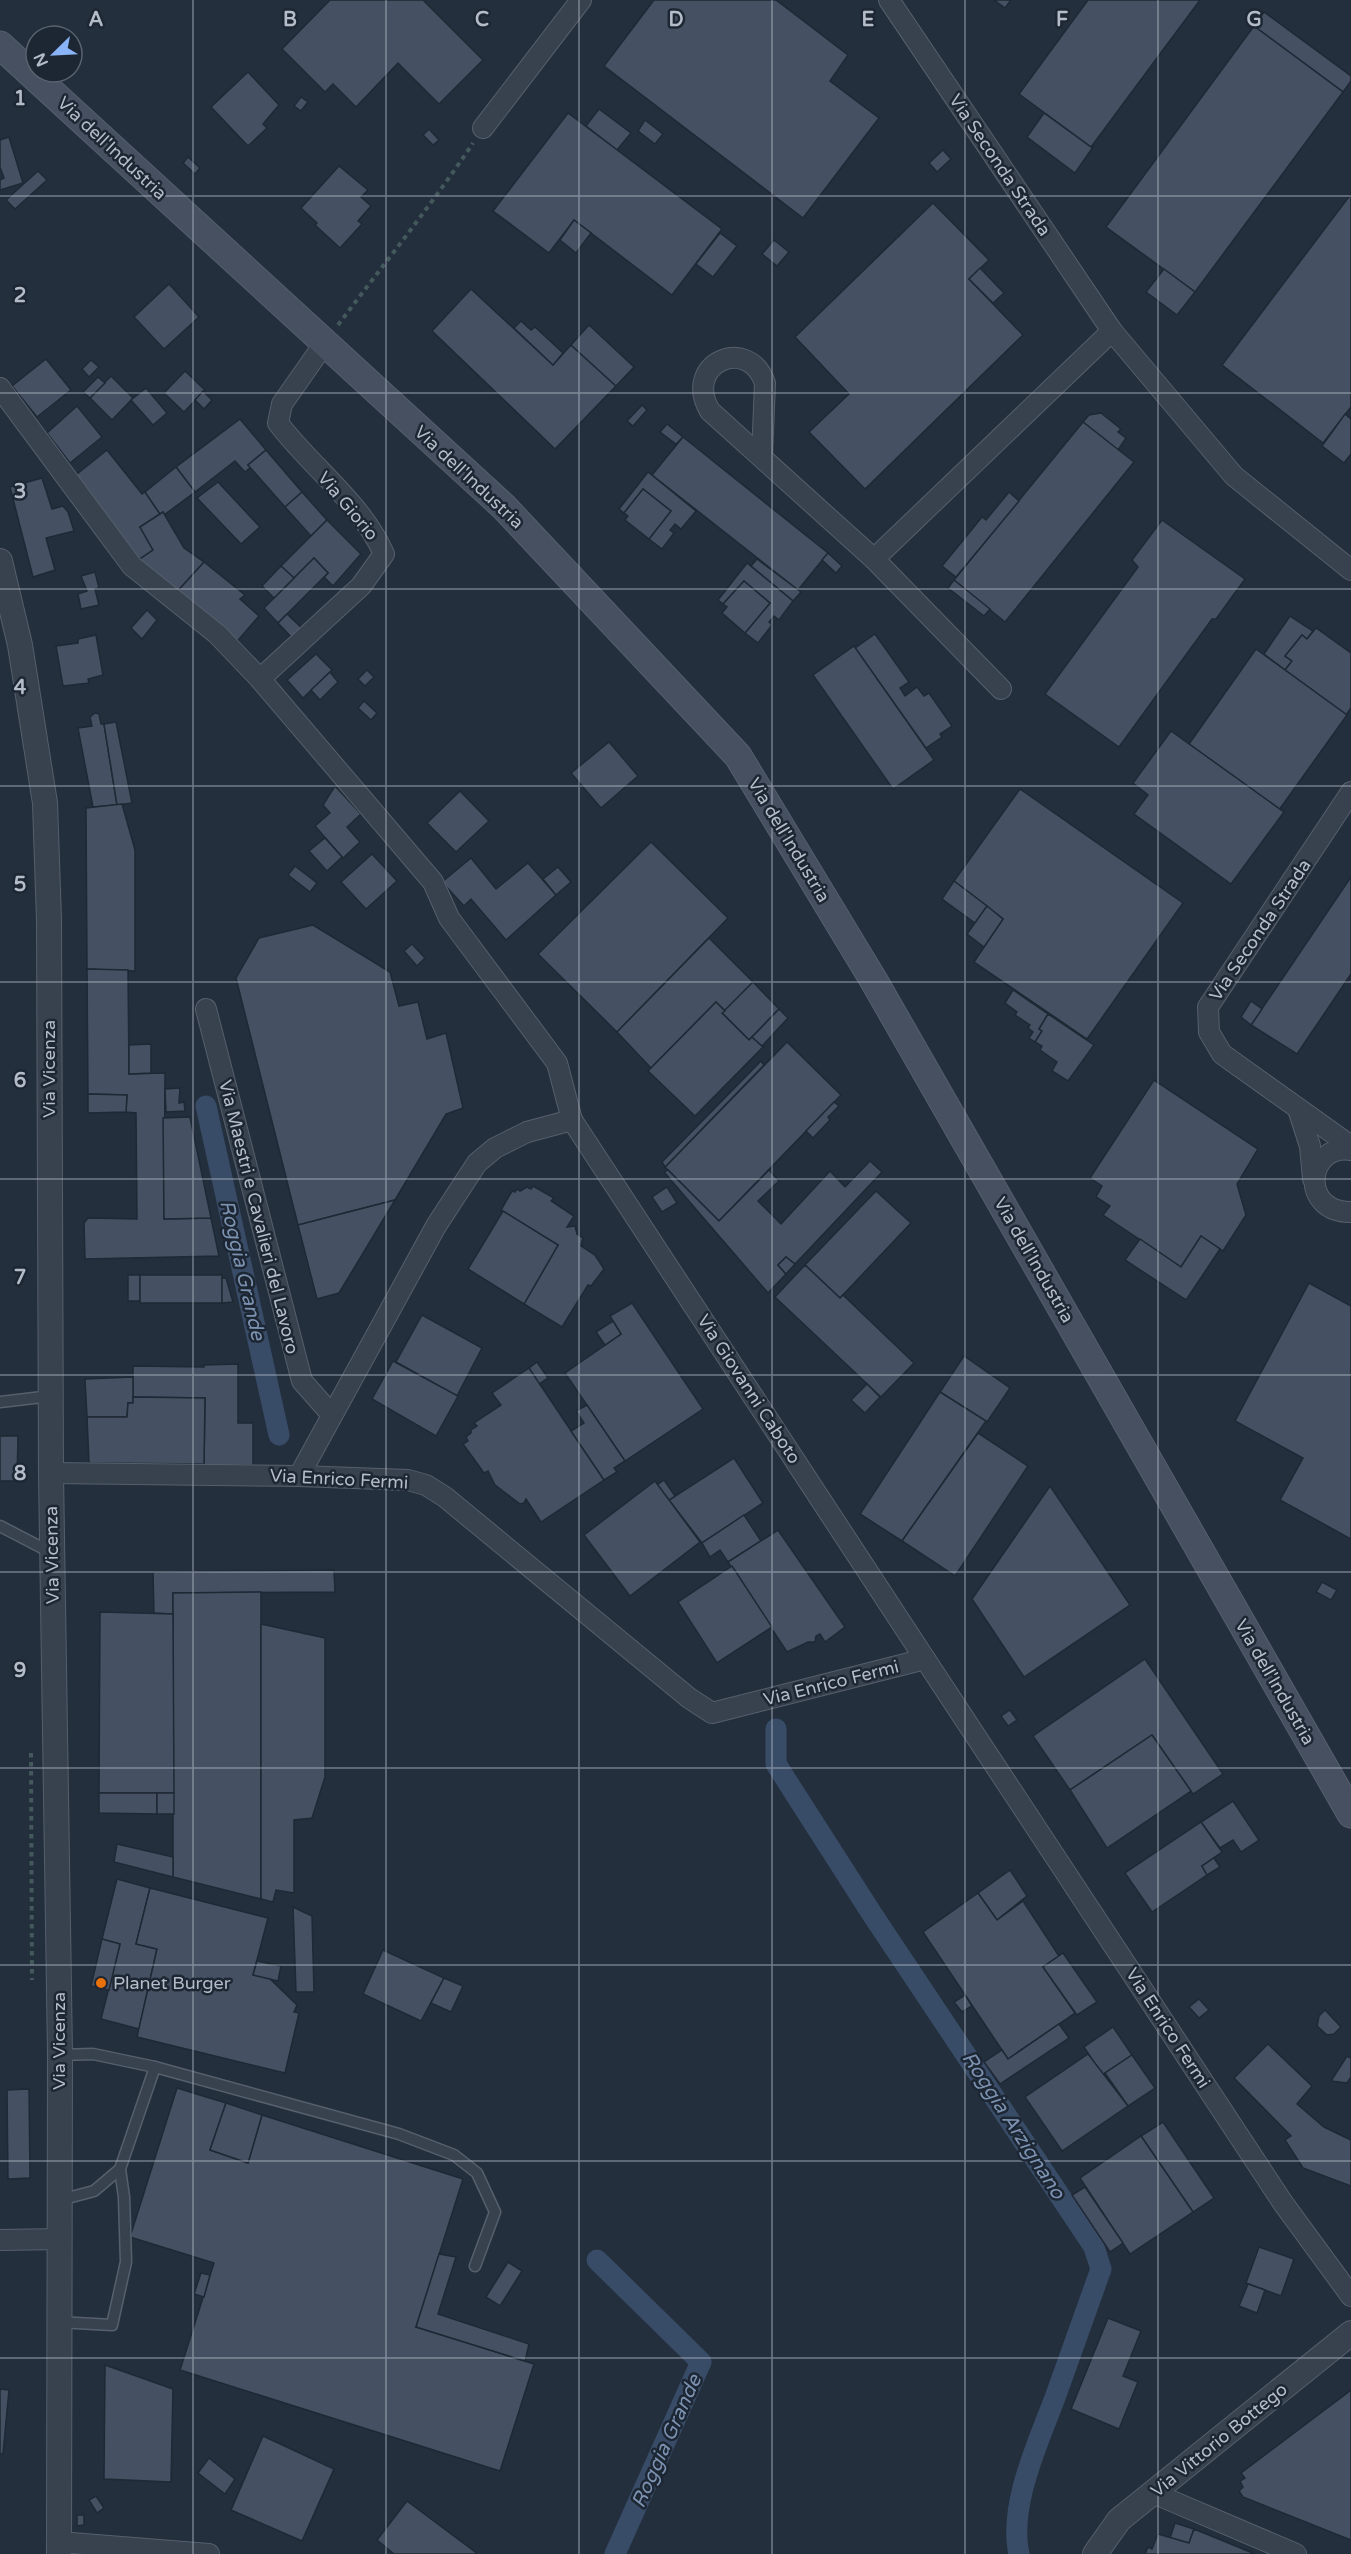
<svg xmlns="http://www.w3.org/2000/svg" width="1351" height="2554" font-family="'Varela Round',sans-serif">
<rect width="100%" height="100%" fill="#242f3e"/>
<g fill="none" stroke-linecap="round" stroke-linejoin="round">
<g stroke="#394c67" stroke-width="21">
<path d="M206,1106L279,1435"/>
<path d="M776,1729V1764L872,1914L1094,2247L1101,2269C1086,2311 1071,2353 1056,2395C1039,2441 1008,2505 1019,2554"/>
<path d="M597,2260L701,2362L615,2554"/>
</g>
</g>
<g fill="#455162" stroke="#1f2835" stroke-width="1.5">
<path d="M330,0H423L483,60L439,104L398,63L356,107L333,84L325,92L282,49Z"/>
<path d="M654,0H776L848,55L830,81L879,118L803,218L604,66Z"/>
<path d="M994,0H1011L1005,8Z"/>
<path d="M1088,0H1200L1091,147L1019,94Z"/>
<path d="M1264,12L1351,76V81L1343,92L1254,26Z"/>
<path d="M1254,26L1343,92L1195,292L1106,227Z"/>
<path d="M248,72L279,105L263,124L267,128L248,146L211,107Z"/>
<path d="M301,97L308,102L301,111L294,106Z"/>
<path d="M599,109L631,133L617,150L586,126Z"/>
<path d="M568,113L722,229L672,295L574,220L549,253L493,211Z"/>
<path d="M1044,113L1091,147H1093L1075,173L1027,137Z"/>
<path d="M645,120L663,134L655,144L638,131Z"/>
<path d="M429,129L439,140L433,145L423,135Z"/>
<path d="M9,137L23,183L0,190V180L4,178L0,167V140Z"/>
<path d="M943,150L951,159L937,172L929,163Z"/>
<path d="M188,157L200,168L195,174L183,163Z"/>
<path d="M339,166L368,190L361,197L371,206L358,221L362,224L340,248L315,225L317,223L301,208Z"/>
<path d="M38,171L47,180L15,209L6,200Z"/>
<path d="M1351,194V407L1323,443L1222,365Z"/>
<path d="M933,203L989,260L969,279L1023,335L865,489L809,432L849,394L795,337Z"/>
<path d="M574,220L591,233L576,253L560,240Z"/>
<path d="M720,233L737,246L713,277L696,264Z"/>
<path d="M774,240L789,252L777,266L762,254Z"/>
<path d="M980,268L1004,293L993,303L969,279Z"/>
<path d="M1164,269L1195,292L1177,315L1146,292Z"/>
<path d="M169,284L199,317L164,349L134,317Z"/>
<path d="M471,289L553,365L571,345L616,386L555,449L432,331Z"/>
<path d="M521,321L531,330L535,327L563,353L553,365L514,328Z"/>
<path d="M589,325L634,367L616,386L571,345Z"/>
<path d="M46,359L71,390L37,417L12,386Z"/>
<path d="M91,360L99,367L89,377L82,369Z"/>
<path d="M185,371L205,390L184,412L164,393Z"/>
<path d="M111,376L133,398L112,420L90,398Z"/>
<path d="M98,377L105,383L90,398L83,392Z"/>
<path d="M146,388L167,413L153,425L131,400Z"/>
<path d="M203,391L212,400L204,409L195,400Z"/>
<path d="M642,405L647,410L633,426L627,421Z"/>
<path d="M77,406L102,437L70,463L47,433Z"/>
<path d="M1101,413L1121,429L1118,432L1126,438L1118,450L1083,422L1089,415Z"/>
<path d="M1345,414L1351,419V454L1344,463L1322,446Z"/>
<path d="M240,419L266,450L248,465L251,467L245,472L235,461L195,492L176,467Z"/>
<path d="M1083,422L1134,462L1005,622L954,580Z"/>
<path d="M667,424L683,437L676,444L660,432Z"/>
<path d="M683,437L828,553L798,590L652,475Z"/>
<path d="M107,450L142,494L145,492L160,514L140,527L153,550L134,563L72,478Z"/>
<path d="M266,450L302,492L285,507L248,465Z"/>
<path d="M176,467L195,492L164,515L163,512L160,514L145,492Z"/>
<path d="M648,472L696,511L681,529L675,524L670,530L674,533L662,549L649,539L671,511L643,489L624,513L619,509Z"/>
<path d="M42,478L52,509L63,506L68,512L74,531L46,538L55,570L33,577L10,487Z"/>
<path d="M218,482L260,527L241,544L197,498Z"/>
<path d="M643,489L671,511L649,539L625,520L628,516L624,513Z"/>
<path d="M302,492L327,520L311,536L285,507Z"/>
<path d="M1009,492L1019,501L956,577L942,566L982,517L986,520Z"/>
<path d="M163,512L184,548L204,562L175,594L134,563L153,550L140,527Z"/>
<path d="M327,520L361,554L333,586L324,577L328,573L314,558L294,578L281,566Z"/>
<path d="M1162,520L1245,579L1216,619H1212L1119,747L1045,694L1138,567L1132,560Z"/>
<path d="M828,553L842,566L836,573L822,560Z"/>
<path d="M314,558L328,573L278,623L264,608Z"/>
<path d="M757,559L801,592L793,601L751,566Z"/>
<path d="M204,562L245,595L240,599L259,616L234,645L175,594Z"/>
<path d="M747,563L793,601L779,620L774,616L769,622L772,625L758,643L745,633L770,603L744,581L723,604L718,600Z"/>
<path d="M281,566L294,578L274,598L262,586Z"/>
<path d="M95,572L99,588L95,589L99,605L81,609L78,594L87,591L81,576Z"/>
<path d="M954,580L990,609L984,616L948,588Z"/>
<path d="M744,581L770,603L745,633L722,613L727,607L723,604Z"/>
<path d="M147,610L157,620L142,639L131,628Z"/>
<path d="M287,614L306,632L295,641L278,623Z"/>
<path d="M1290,616L1313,631L1307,639L1302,635L1285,656L1292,661L1285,670L1264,654Z"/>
<path d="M1316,628L1351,653V708L1346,715L1285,670L1292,661L1285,656L1302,635L1307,639Z"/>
<path d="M875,634L909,682L900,688L905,696L917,687L924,696L929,693L952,726L940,734L942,737L926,748L855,648Z"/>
<path d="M96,635L103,675L88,679L89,683L63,686L56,646L78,643V639Z"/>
<path d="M854,646L934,760L893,789L813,675Z"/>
<path d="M1256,649L1347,715L1279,810L1189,744Z"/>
<path d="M316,654L332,670L303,698L287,680Z"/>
<path d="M367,670L374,677L365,686L358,679Z"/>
<path d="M330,672L338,682L320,700L311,690Z"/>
<path d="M364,701L377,713L371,720L358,708Z"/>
<path d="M95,713L99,714L101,724H104L117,805L93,807L78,728L92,726L90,717Z"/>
<path d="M116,722L132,803L117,805L104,724Z"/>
<path d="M1171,731L1284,812L1231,884L1134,814L1148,795L1133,783Z"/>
<path d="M609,742L638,776L601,808L571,773Z"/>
<path d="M335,786L361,814L347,827L360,842L343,858L315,826L330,813L323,805Z"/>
<path d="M1020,789L1183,903L1087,1039L974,962L1003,919L954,881Z"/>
<path d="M460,791L489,821L456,852L427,823Z"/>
<path d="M122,804L135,850V971L87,969L86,808Z"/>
<path d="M325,838L342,857L327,871L309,851Z"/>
<path d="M651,842L728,918L617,1032L538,954Z"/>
<path d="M372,854L397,881L366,909L341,882Z"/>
<path d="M471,858L496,889L528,863L556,895L506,940L471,899L464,906L442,882Z"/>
<path d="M295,866L317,883L310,892L288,875Z"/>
<path d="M558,867L571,882L556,895L543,879Z"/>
<path d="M1351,877V974L1297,1054L1251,1025Z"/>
<path d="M954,881L987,906L975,923L942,899Z"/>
<path d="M987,906L1003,919L984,947L967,934Z"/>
<path d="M313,925L390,972L399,1006L418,1002L427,1039L446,1033L463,1108L446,1114L395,1200L298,1225L236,978L259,938Z"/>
<path d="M709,938L753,982L725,1011L716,1002L651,1068L617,1032Z"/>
<path d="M412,944L425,958L417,966L404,951Z"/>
<path d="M87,969L128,970L129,1074L165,1073L164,1219L211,1218L219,1256L85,1259L84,1223L88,1218L137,1219L136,1113L126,1112L127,1095L88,1094Z"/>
<path d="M753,982L779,1009L749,1040L722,1013Z"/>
<path d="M1013,990L1048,1014L1039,1029L1042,1031L1035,1042L1029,1038L1033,1032L1028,1028L1030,1025L1015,1015L1017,1012L1005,1003Z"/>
<path d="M1251,1001L1262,1009L1251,1025L1241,1017Z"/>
<path d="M716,1002L725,1011L722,1013L749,1040L752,1037L763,1047L695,1116L648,1071Z"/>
<path d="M779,1009L788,1018L762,1046L752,1037Z"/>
<path d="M1048,1014L1094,1045L1068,1081L1052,1071L1057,1062L1040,1050L1042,1046L1035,1042L1042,1031L1039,1029Z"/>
<path d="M787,1042L841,1095L719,1221L665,1167Z"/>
<path d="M151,1044V1073L129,1074V1045Z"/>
<path d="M761,1061L764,1065L665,1167L662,1162Z"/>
<path d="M1154,1080L1258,1149L1237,1184L1246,1215L1223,1251L1201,1236L1181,1267L1103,1215L1110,1206L1096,1197L1102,1186L1090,1178Z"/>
<path d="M180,1088L179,1103L184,1102L185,1111L166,1112L165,1089Z"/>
<path d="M88,1094L127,1095L126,1112L88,1113Z"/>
<path d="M834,1102L839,1106L828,1117L830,1120L813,1138L806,1131Z"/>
<path d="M190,1117L211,1218L164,1219L163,1118Z"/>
<path d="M870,1161L882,1172L795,1264L786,1257L778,1265L786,1274L768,1293L664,1172L668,1170L719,1221L769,1170L779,1181L758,1201L781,1224L830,1171L845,1187Z"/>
<path d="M533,1186L554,1198L551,1201L574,1216L567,1227L575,1226L577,1234L583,1238L581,1246L595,1255L604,1269L591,1286L588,1285L562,1327L524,1304L558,1245L501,1210L512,1191L515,1192L517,1189L520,1191L527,1187L531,1189Z"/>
<path d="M667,1187L677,1203L662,1212L652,1197Z"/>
<path d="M876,1191L911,1223L840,1298L805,1265Z"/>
<path d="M395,1200L339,1293L317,1299L298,1225Z"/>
<path d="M503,1211L558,1245L524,1304L468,1269Z"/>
<path d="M1201,1236L1220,1249L1186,1300L1125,1260L1140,1239L1181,1267Z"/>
<path d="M786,1257L795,1264L786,1274L778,1265Z"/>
<path d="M805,1265L840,1298L843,1295L914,1363L881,1397L775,1297Z"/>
<rect x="128" y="1275" width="12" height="26"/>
<rect x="140" y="1275" width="82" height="28"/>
<path d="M222,1278H226L233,1302L222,1303Z"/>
<path d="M1309,1283L1351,1306V1539L1280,1500L1303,1458L1235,1421Z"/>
<path d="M632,1303L703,1409L625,1461L565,1373L621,1334L610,1316Z"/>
<path d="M422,1315L482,1348L457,1396L396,1362Z"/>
<path d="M613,1321L621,1334L605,1345L596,1332Z"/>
<path d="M964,1356L1010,1388L987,1422L940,1392Z"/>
<path d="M393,1361L458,1396L436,1436L372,1399Z"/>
<path d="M537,1362L548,1378L539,1384L529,1368Z"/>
<path d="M238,1364V1423H253V1465L204,1466L205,1398L133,1397V1366L204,1367V1365Z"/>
<path d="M529,1368L604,1480L541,1522L526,1499L524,1503L520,1504L495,1485L488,1471L484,1473L463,1444L468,1441L466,1437L471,1433V1430L477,1426L474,1423L501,1405L492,1393Z"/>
<path d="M133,1377V1403H128L127,1417H87L85,1379Z"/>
<path d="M867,1384L880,1397L865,1413L851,1400Z"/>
<path d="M940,1392L986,1421L902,1541L860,1514Z"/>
<path d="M133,1397L205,1398L204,1464L89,1463L87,1417H127L128,1403H133Z"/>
<path d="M587,1405L625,1461L614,1468L617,1472L604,1480L571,1431L584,1423L576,1411Z"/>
<path d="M978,1433L1028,1466L955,1576L902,1541Z"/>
<path d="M0,1436H18L17,1481H0Z"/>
<path d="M734,1458L763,1503L702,1543L669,1500Z"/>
<path d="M664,1480L675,1496L669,1500L657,1485Z"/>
<path d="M655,1481L700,1542L630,1596L584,1535Z"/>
<path d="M1050,1486L1130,1605L1024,1677L972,1599Z"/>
<path d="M744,1515L761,1541L728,1562L720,1550L710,1557L702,1543Z"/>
<path d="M778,1530L845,1627L825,1642L820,1634L816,1636L815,1642H808L787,1652L728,1562Z"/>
<path d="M732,1566L772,1627L717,1663L678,1602Z"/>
<path d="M334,1570L335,1592L173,1593V1614L154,1613L153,1572Z"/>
<path d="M1322,1582L1337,1590L1331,1600L1316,1592Z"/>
<path d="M261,1592V1899L173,1877V1593Z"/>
<path d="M100,1612L173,1614L174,1793H99Z"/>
<path d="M261,1624L325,1638V1777L312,1818L294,1820V1893L276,1890L273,1902L261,1899Z"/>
<path d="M1145,1659L1223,1774L1193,1794L1152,1735L1070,1790L1033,1736Z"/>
<path d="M1010,1710L1017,1720L1008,1726L1001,1716Z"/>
<path d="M1152,1735L1191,1791L1107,1848L1070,1790Z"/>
<path d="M99,1793H157V1814L99,1813Z"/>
<rect x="157" y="1793" width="17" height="21"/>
<path d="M1233,1801L1259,1840L1241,1852L1233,1840L1220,1848L1201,1822Z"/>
<path d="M1201,1822L1222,1852L1202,1866L1207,1875L1152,1912L1125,1873Z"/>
<path d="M117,1844L173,1857V1877L114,1862Z"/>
<path d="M1214,1858L1220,1867L1207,1875L1202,1866Z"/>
<path d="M1010,1870L1027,1896L997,1920L978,1893Z"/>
<path d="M117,1879L150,1888L136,1944L157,1949L139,2029L101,2019L120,1944L102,1939Z"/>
<path d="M150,1888L268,1918L253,1975L269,1978L297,2005L294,2012L299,2013L285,2073L137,2037L157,1949L136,1944Z"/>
<path d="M978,1893L997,1920L1023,1901L1059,1956L1043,1967L1075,2013L1008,2059L923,1932Z"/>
<path d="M293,1907L312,1916L314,1992H296Z"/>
<path d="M102,1939L120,1944L109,1990L91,1986Z"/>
<path d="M383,1950L444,1978L421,2021L363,1994Z"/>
<path d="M1063,1953L1097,2002L1077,2015L1043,1967Z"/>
<path d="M257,1961L281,1966L278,1981L253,1975Z"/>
<path d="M444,1978L463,1986L451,2012L431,2003Z"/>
<path d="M965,1995L972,2006L962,2012L954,2002Z"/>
<path d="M1199,1999L1209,2010L1199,2018L1189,2007Z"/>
<path d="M1325,2010L1341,2027L1334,2034L1327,2035L1317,2026L1319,2016Z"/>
<path d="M1059,2024L1069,2038L1000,2084L984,2062L1002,2050L1008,2059Z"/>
<path d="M1113,2027L1132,2055L1102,2075L1084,2047Z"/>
<path d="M1268,2044L1312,2086L1297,2104L1324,2127L1351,2140V2186L1303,2168L1285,2140L1291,2136L1234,2078Z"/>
<path d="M1088,2054L1128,2106L1062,2151L1025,2097Z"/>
<path d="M1132,2055L1155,2088L1128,2106L1105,2073Z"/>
<path d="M1347,2056L1351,2058V2077L1347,2083L1331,2081Z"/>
<path d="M177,2088L226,2103L210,2150L248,2163L262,2115L463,2179L416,2327L534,2364L500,2471L180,2370L214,2263L130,2237Z"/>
<path d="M29,2089L30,2178L8,2179L7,2090Z"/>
<path d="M226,2103L262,2115L248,2163L210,2150Z"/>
<path d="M1163,2122L1214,2198L1193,2212L1141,2136Z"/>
<path d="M1141,2136L1193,2212L1130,2254L1080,2178Z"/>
<path d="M1085,2187L1123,2243L1110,2252L1072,2195Z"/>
<path d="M1259,2247L1294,2259L1281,2296L1246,2283Z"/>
<path d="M439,2254L456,2257L438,2314L529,2344L525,2361L416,2327Z"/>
<path d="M508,2262L522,2271L500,2306L486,2297Z"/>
<path d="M201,2273L210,2275L204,2297L194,2294Z"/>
<path d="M1248,2284L1265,2290L1257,2313L1239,2306Z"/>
<path d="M1108,2318L1141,2331L1123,2376L1138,2382L1119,2429L1071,2409Z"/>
<path d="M105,2365L173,2389L171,2482L104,2479Z"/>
<path d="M0,2389L9,2390L3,2454H0Z"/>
<path d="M1351,2390V2540L1243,2497L1239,2491L1243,2487L1240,2481L1245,2478L1241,2473Z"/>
<path d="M263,2436L334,2469L302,2541L231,2510Z"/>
<path d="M209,2458L235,2479L225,2494L198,2473Z"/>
<path d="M96,2496L104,2508L97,2513L89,2500Z"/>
<path d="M407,2501L478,2554H394L377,2540Z"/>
<path d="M77,2515H84V2525L77,2526Z"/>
<path d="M1175,2523L1194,2529L1189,2543L1170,2538Z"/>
<path d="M1194,2529L1255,2554H1145L1148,2547L1152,2549L1158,2534L1189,2543Z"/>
</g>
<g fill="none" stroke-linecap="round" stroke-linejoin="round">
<defs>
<g id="service">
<path d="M0,1402L51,1396"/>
<path d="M0,1526L52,1553"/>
<path d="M60,2055L93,2054L155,2067"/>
<path d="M60,2200L94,2191L120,2169L155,2067L399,2134L454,2155L477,2173L495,2212L475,2266"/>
<path d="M59,2322L112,2325L126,2262L124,2197L120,2169"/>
</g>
<g id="minor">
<path d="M889,0L1112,331L1234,476L1351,570"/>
<path d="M483,128L581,0"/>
<path d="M0,388L132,566L217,634L260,679L433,882L449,918L557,1063L572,1120L925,1659"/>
<path d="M762,456L765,383C748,334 682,364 710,411L874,559L1112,331"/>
<path d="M874,559L1001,689"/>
<path d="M260,679L361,586L384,554C361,502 311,467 278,423L282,404L324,344"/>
<path d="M1351,792L1208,1007L1209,1032L1222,1054L1351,1146"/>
<path d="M206,1009L302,1381L332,1415"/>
<path d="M1298,1109L1310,1146L1313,1179"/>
<path d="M1351,1150C1305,1144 1300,1213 1351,1212"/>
<path d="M51,1473L299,1476L408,1480L426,1485L445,1497L689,1698L712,1713L925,1659L1283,2203L1351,2296"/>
<path d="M299,1476L436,1226L477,1163L495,1148L527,1132L572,1120"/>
<path d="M0,2240L60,2239"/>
<path d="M1153,2493L1296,2554"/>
<path d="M59,2542L209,2554"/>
</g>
<g id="tertiary">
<path d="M0,561L20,645L45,803L49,920L51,1473L60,2055L59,2554"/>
<path d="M1095,2554L1119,2520L1351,2333"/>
</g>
<path id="secondary" d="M0,45L504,507L738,756L874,981L1351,1814"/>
</defs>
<use href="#service" stroke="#565f6c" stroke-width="13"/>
<use href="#minor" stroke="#565f6c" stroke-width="22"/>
<use href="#tertiary" stroke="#565f6c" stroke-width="26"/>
<use href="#secondary" stroke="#565f6c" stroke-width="29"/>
<g stroke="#44595c" stroke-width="4" stroke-dasharray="4.5 4.5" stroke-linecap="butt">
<path d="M338,325C383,265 431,206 473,143"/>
<path d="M31,1753L32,1980"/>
</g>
<use href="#service" stroke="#38414e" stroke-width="10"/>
<use href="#minor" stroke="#38414e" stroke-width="20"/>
<use href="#tertiary" stroke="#38414e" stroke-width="24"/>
<use href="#secondary" stroke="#465061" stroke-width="27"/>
</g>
<path fill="none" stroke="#b4bcc9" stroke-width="1.5" stroke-opacity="0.55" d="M193,0V2554M386,0V2554M579,0V2554M772,0V2554M965,0V2554M1158,0V2554M0,196H1351M0,393H1351M0,589H1351M0,786H1351M0,982H1351M0,1179H1351M0,1375H1351M0,1572H1351M0,1768H1351M0,1965H1351M0,2161H1351M0,2358H1351"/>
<circle fill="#e8710a" stroke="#1d2633" stroke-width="2" cx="101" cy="1983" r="6"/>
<g text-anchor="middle" stroke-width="5" stroke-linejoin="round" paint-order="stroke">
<g font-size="18" fill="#b4bcc9" stroke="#1d2633">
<text transform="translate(112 148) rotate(43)" y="6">Via dell'Industria</text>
<text transform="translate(1000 165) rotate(56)" y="6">Via Seconda Strada</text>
<text transform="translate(469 477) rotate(43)" y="6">Via dell'Industria</text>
<text transform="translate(348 506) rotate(50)" y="6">Via Giorio</text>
<text transform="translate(789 840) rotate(59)" y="6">Via dell'Industria</text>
<text transform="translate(1260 930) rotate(-56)" y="6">Via Seconda Strada</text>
<text transform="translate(49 1069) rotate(-90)" y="6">Via Vicenza</text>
<text transform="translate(259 1217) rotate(76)" y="6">Via Maestri e Cavalieri del Lavoro</text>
<text transform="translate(1034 1260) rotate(60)" y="6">Via dell'Industria</text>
<text transform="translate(749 1389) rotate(57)" y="6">Via Giovanni Caboto</text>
<text transform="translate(339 1479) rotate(3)" y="6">Via Enrico Fermi</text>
<text transform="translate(52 1555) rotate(-91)" y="6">Via Vicenza</text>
<text transform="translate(1275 1682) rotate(60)" y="6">Via dell'Industria</text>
<text transform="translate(831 1683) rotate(-14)" y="6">Via Enrico Fermi</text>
<text transform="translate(1168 2028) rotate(57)" y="6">Via Enrico Fermi</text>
<text transform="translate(59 2041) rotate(-90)" y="6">Via Vicenza</text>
<text transform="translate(1219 2440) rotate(-39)" y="6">Via Vittorio Bottego</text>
</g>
<g font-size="18" fill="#b4bcc9" stroke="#1d2633" text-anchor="start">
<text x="113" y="1989">Planet Burger</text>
</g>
<g font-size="20" font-style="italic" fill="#7c92b1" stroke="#1d2633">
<text transform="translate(243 1270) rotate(77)" y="7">Roggia Grande</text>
<text transform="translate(1014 2125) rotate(57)" y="7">Roggia Arzignano</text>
<text transform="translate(666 2441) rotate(-66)" y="7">Roggia Grande</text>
</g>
</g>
<g font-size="20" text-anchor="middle" font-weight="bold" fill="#b4bcc9" stroke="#1d2633" stroke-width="5" stroke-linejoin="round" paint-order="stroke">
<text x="96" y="26">A</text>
<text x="290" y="26">B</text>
<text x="482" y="26">C</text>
<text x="676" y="26">D</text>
<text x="868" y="26">E</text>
<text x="1062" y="26">F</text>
<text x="1254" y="26">G</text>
<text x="20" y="105">1</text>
<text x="20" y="302">2</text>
<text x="20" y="498">3</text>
<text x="20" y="694">4</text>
<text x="20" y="891">5</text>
<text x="20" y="1087">6</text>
<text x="20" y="1284">7</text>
<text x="20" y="1480">8</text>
<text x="20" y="1677">9</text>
</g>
<g transform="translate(54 54) rotate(246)"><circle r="28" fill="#1d2633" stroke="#59626f" stroke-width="1.5"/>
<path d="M0-4.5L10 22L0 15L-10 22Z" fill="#8ab4f8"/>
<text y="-9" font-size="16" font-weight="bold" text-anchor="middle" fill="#b4bcc9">N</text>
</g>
</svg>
